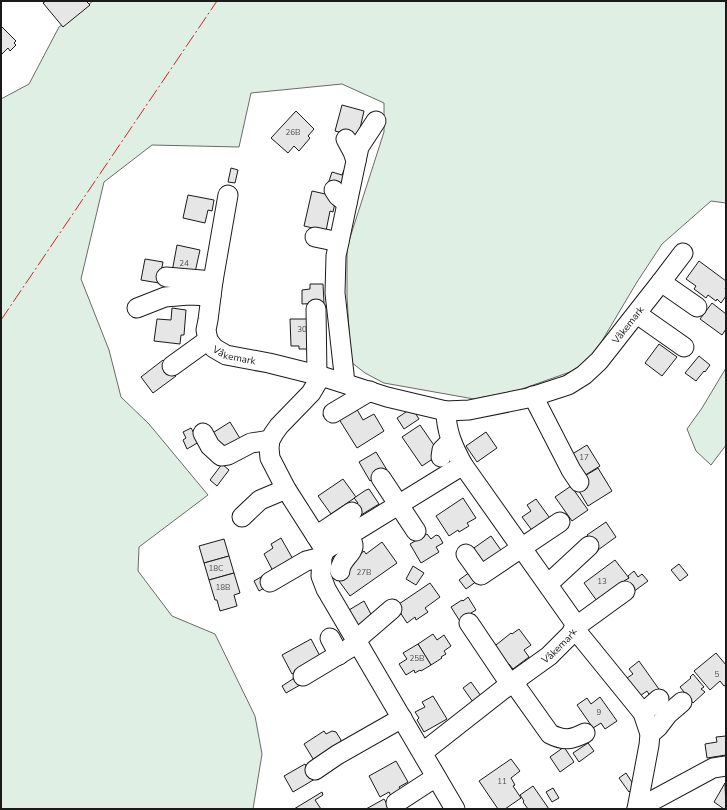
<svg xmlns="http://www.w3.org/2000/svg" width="727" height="810" font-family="'Nunito Sans',sans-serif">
<rect width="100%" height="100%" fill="#fff"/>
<g fill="#e0efe3" stroke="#6a6a6a">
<path d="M93,1H726V203L711,201L662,244L637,282L587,366L519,390L474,399L384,383L365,373L351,362L347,297V247L384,132V103L342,84L251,93L239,147L152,145L104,182L81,279L109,350L121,397L149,424L208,495L139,547L138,571L172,616L215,634L255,716L262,754L253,809H1V99L29,84L59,27Z"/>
<path d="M726,368V445L711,465L696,451L687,429L702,408Z"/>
</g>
<g fill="#e6e6e6" stroke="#1a1a1a">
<path d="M46,1H86L90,5L63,27L43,3Z"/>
<path d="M1,26L16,41L14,43L16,45L10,51L8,48L1,55Z"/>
<path d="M342,105L364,111L358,137L335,131Z"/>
<path d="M296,111L314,129L308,136L310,138L299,151L294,146L288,153L271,138Z"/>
<path d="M231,168L238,170L235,183L228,182Z"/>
<path d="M344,170L349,171L345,188L328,184L332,172L342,175Z"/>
<path d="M312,191L334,196L335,203L333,212L330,211L326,231L304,226Z"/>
<path d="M188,195L214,200L212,211L208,210L205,223L183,218Z"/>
<path d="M177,245L200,250L194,277L172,272Z"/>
<path d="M145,259L163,262L159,283L141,280Z"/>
<path d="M699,261L726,281V287L725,289L726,290V296L721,303L717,299L716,301L708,295L706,298L694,289L696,286L686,279Z"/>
<path d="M310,284H323L324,303L302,304V290L310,289Z"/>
<path d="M712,303L726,314V329L722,335L700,319Z"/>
<path d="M172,308L186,310L184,335H181L180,344L154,341L157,319L171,320Z"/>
<path d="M290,319H313L310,349H299V346H291Z"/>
<path d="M659,344L677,357L662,376L645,363Z"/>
<path d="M699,356L710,365L705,372L704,371L696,381L685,373Z"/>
<path d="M163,360L176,376L153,393L141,377Z"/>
<path d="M355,406L363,420L374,414L384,431L357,448L337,416Z"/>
<path d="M412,408L419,419L404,429L397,418Z"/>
<path d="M230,422L241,440L221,451L211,434Z"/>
<path d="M420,425L440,454L422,466L402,437Z"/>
<path d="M191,428L199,442L187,449L183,440L186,438L183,432Z"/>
<path d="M486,432L497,448L477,462L466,446Z"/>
<path d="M587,445L600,466L582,477L569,456Z"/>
<path d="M376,452L387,470L370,481L359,462Z"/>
<path d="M222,464L229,470L217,486L210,480Z"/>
<path d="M598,468L612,491L588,506L579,491L588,485L583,477Z"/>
<path d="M343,479L356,497L331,514L318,496Z"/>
<path d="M571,486L588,510L572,521L555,497Z"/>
<path d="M369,489L379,504L361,515L354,505L358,503L354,498L366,490Z"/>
<path d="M463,498L476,518L467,523L469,526L459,532L458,530L449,536L436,516Z"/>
<path d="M536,499L552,521L534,533L522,517L531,511L527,505Z"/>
<path d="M606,522L616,537L598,550L587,535Z"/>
<path d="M427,534L431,539L436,535L439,536L443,543L436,547L439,552L421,563L410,544Z"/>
<path d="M491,536L503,553L483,567L471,550Z"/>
<path d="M281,538L294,561L274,573L264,554L273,548L271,544Z"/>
<path d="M224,539L229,556L204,563L199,546Z"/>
<path d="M382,542L397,563L350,596L339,581L348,575L343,570L353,559L364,551L366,554Z"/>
<path d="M229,556L234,573L209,580L204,563Z"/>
<path d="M615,560L629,578L597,601L584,583Z"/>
<path d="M679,564L688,575L680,581L671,570Z"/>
<path d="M413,566L424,573L416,585L406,579Z"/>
<path d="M634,571L638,577L642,574L648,581L633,592L624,581L629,578L628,576Z"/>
<path d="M470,572L477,581L466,589L459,580Z"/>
<path d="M234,573L240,593L234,595L237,606L220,611L217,600H215L209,580Z"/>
<path d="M261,577L266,587L259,591L254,581Z"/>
<path d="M430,583L440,597L425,608L428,612L416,620L415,617L407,623L396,606Z"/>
<path d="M468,597L476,610L471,613L472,616L461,623L451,607L462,600L463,601Z"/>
<path d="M364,601L372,616L358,625L349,610Z"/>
<path d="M519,629L531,645L524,650L529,657L513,669L509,664L505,667L491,649L511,633L512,634Z"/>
<path d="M433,634L437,640L444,635L451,646L444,651L446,654L441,657L442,658L431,665L418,644Z"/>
<path d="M311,639L321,658L292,674L282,655Z"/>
<path d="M418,644L431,665L421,671L420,670L415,673L414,670L406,675L399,664L407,659L403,653Z"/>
<path d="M716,653L726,665V685L724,686L720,681L710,690L694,671Z"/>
<path d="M639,661L661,692L652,699L647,691L637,698L624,680L633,674L629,669Z"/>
<path d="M693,674L704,687L701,689L705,692L693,703L680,687L691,678L690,677Z"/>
<path d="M296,677L300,685L286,693L282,686Z"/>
<path d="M471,682L481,696L473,702L463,688Z"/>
<path d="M433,696L447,719L424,732L417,720L419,718L415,712L425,707L422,702Z"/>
<path d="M600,697L617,721L605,729L601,723L593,728L577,705L587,698L591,704Z"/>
<path d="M324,731L326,734L332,731L336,732L341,740L340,744L315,762L304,744Z"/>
<path d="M726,736V755L707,758L705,744L717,742L716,737Z"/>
<path d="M588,743L594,751L579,762L573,753Z"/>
<path d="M564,747L574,762L560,772L550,757Z"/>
<path d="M511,759L520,771L511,778L515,785L513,786L521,798L505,809H498L479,781Z"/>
<path d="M396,761L408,782L399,787L401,790L391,796L389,792L380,797L369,776Z"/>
<path d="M305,764L315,779L293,792L284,776Z"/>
<path d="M626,773L635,787L629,792L619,778Z"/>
<path d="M725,783L726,809H724L714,802Z"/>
<path d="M533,786L549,809H528L523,802L524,801L520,795Z"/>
<path d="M553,788L559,798L552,802L546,792Z"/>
<path d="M322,792L323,795L315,800L321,809H294Z"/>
<path d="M384,799L390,809H366Z"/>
</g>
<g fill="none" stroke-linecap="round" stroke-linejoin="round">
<defs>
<g id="minor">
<path d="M356,161L359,147L376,121"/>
<path d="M334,190L338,196L347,203"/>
<path id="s1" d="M228,195L213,281L208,320L206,330L208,340L214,348L226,355L269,363L321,376"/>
<path d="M315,237L339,242"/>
<path d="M166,277L213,281"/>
<path d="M661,282L697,307"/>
<path d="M137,308L165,297L189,295L211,296"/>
<path d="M316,309L317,375"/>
<path d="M637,314L684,347"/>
<path d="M172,366L208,340"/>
<path d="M345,383L335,293L336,256L356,161L353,152L346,139"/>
<path d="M533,396L571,470L579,482"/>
<path id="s2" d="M446,411L469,410L528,398L568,385L584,375L599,361L661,282L683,253"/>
<path d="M333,413L370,391"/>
<path d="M203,433L210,446L221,456L228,455L251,443L270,440"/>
<path d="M441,457L442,450L451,441"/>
<path d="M381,478L416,531"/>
<path d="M242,517L260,500L286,489"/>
<path d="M316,536L352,512"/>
<path d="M325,550L463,465"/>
<path d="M466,554L481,575L560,522"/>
<path d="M340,571C340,560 354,553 353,545C353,542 350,539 348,536"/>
<path d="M270,582L306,561L322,557"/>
<path d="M548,584L589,546"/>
<path d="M625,591L574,628L643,713L650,734L649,745L637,809"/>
<path d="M469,623L510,684"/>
<path d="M330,638L339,655"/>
<path d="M356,640L392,609"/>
<path d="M303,676L358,643"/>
<path d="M513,682L550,734C564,741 571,740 585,733"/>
<path d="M643,713L659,699"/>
<path d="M650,734L658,727L668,714L682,702"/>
<path id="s3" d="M422,753L510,684L549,656L571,634L574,628V622L463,465C453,447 446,431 446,411L387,397L321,376L311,393L279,426L274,433L270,440L269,448L270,458L286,489L325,550L322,557L321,576L326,589L455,809"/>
<path d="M315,770L337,755L402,718"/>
<path d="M396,803L436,777"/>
<path d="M637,809L713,768L726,766"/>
</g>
</defs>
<use href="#minor" stroke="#1a1a1a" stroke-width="21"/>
<use href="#minor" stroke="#fff" stroke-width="19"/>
<path stroke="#c62828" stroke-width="1" stroke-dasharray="14 3 2 3" stroke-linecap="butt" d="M1,320L217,1"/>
</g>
<g text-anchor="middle" stroke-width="3" stroke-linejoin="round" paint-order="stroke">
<g font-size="8" fill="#4d4d4d">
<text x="293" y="135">26B</text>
<text x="184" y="266">24</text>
<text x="302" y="332">30</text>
<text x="584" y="460">17</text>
<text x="216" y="571">18C</text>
<text x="364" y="575">27B</text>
<text x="602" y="584">13</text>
<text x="223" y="590">18B</text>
<text x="417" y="661">25B</text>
<text x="717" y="677">5</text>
<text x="599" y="715">9</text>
<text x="502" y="784">11</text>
</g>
<g font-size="10" fill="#1a1a1a" stroke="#fff">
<text dy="4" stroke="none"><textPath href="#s2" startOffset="211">Våkemark</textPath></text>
<text dy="4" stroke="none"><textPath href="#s1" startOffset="179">Våkemark</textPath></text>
<text dy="4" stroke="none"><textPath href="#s3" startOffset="174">Våkemark</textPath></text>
</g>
</g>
<rect width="727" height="810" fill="none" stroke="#1a1a1a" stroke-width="4"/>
</svg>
